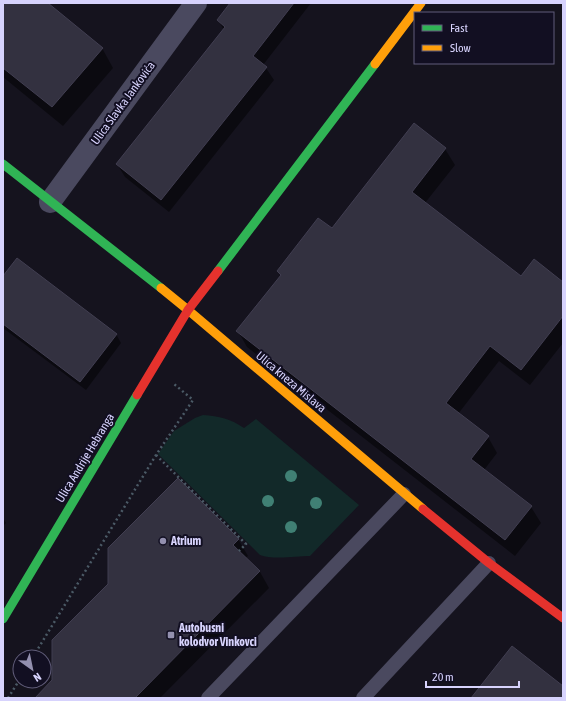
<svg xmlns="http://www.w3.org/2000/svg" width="566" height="701" font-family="'Asap Condensed',sans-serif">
<rect width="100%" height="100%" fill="#15131e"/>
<path fill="#122929" d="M203,415C219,416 231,419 244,428L256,419L359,505L310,556C297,556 273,560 260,555L158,454L174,431L195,418Z"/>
<g fill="#0007">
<path d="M3,3H47L102,48L113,68L63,126L3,77Z"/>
<path d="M231,3H311L263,65L266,68L274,80L169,212L125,177L117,164L224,30L218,20Z"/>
<path d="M414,124L445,149L455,165L425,203L521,277L563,283V343L530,385L499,361L458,414L488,437L497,453L484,470L531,507L541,523L515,556L247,347L238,331L281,276L278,271L332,230Z"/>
<path d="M3,278L116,334L121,343L86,390L3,328Z"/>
<path d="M3,518L6,523L3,526Z"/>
<path d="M238,539L248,556L245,558L260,572L269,588L160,698H36Z"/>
</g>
<g fill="#333140" stroke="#413e51">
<path d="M3,3H48L103,48L52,107L3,68Z"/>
<path d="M230,3H294L253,56L267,67L161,200L116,164L225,27L217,20Z"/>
<path d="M414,123L446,148L412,192L521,276L534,259L563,282V316L521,370L490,346L446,403L489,436L471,459L532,506L505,540L236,331L281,275L277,271L318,218L332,228Z"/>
<path d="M17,258L117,334L80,382L3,324V276Z"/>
<path d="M178,478L239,539L233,545L260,571L135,698H35L52,680V640L108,584V548Z"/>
<path d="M512,646L563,686V698H471Z"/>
</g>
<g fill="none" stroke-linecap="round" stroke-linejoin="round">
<g stroke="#4b5a66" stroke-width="2.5" stroke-dasharray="2 3" stroke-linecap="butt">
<path d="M156,455L246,544L239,551"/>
<path d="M33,657L156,455L193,400L174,384"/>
<path d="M8,698L20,679"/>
</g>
<g stroke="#4a495f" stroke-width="14">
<path d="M208,698L404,494"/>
<path d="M363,698L489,563"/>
</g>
<path stroke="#4a495f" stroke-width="22" d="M50,202L196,3"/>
<g stroke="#30b455" stroke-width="9">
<path d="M3,164L161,288"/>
<path d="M218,271L375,64"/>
<path d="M3,619L137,395"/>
</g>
<g stroke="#ff9f0a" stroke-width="9">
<path d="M375,64L421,3"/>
<path d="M161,288L188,310L423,509"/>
</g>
<g stroke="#e5322d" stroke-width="9">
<path d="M137,395L188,310L218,271"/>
<path d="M423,509L489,563L563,618"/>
</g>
</g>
<g fill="#408074">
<circle cx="291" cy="476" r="6"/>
<circle cx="268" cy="501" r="6"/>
<circle cx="316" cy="503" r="6"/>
<circle cx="291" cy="527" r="6"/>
</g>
<g fill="#9390af" stroke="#120f22" stroke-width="1.5">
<circle cx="163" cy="541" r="4"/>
<rect x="167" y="631" width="8" height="8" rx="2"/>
</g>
<g text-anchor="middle" stroke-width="4" stroke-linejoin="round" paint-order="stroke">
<g font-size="12" fill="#d7d3fd" stroke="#120f22">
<text transform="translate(123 103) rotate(-54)" y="4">Ulica Slavka Jankovića</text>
<text transform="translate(291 382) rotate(40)" y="4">Ulica kneza Mislava</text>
<text transform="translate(85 458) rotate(-59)" y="4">Ulica Andrije Hebranga</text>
</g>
<g font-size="12" font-weight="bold" fill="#d7d3fd" stroke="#120f22" text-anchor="start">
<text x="171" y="545">Atrium</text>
<text x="179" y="632">Autobusni<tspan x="179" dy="14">kolodvor Vinkovci</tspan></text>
</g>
</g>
<rect width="566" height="701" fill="none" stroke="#d7d3fd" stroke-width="8"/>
<rect x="414" y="12" width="140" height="52" fill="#120f22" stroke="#615d7a"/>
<rect x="422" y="25" width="20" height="6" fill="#30b455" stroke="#615d7a"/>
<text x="450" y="32" font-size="12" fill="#d7d3fd">Fast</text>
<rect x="422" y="45" width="20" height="6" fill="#ff9f0a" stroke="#615d7a"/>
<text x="450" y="52" font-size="12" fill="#d7d3fd">Slow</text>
<g transform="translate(32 669) rotate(147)"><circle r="19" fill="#120f22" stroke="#615d7a"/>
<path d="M0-3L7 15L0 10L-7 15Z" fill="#9390af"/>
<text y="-6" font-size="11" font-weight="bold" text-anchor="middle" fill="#d7d3fd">N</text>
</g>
<path d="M426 681v6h93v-6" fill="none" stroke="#d7d3fd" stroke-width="2"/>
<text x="432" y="681" font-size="12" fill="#d7d3fd" stroke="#120f22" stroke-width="3" paint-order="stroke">20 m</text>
</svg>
